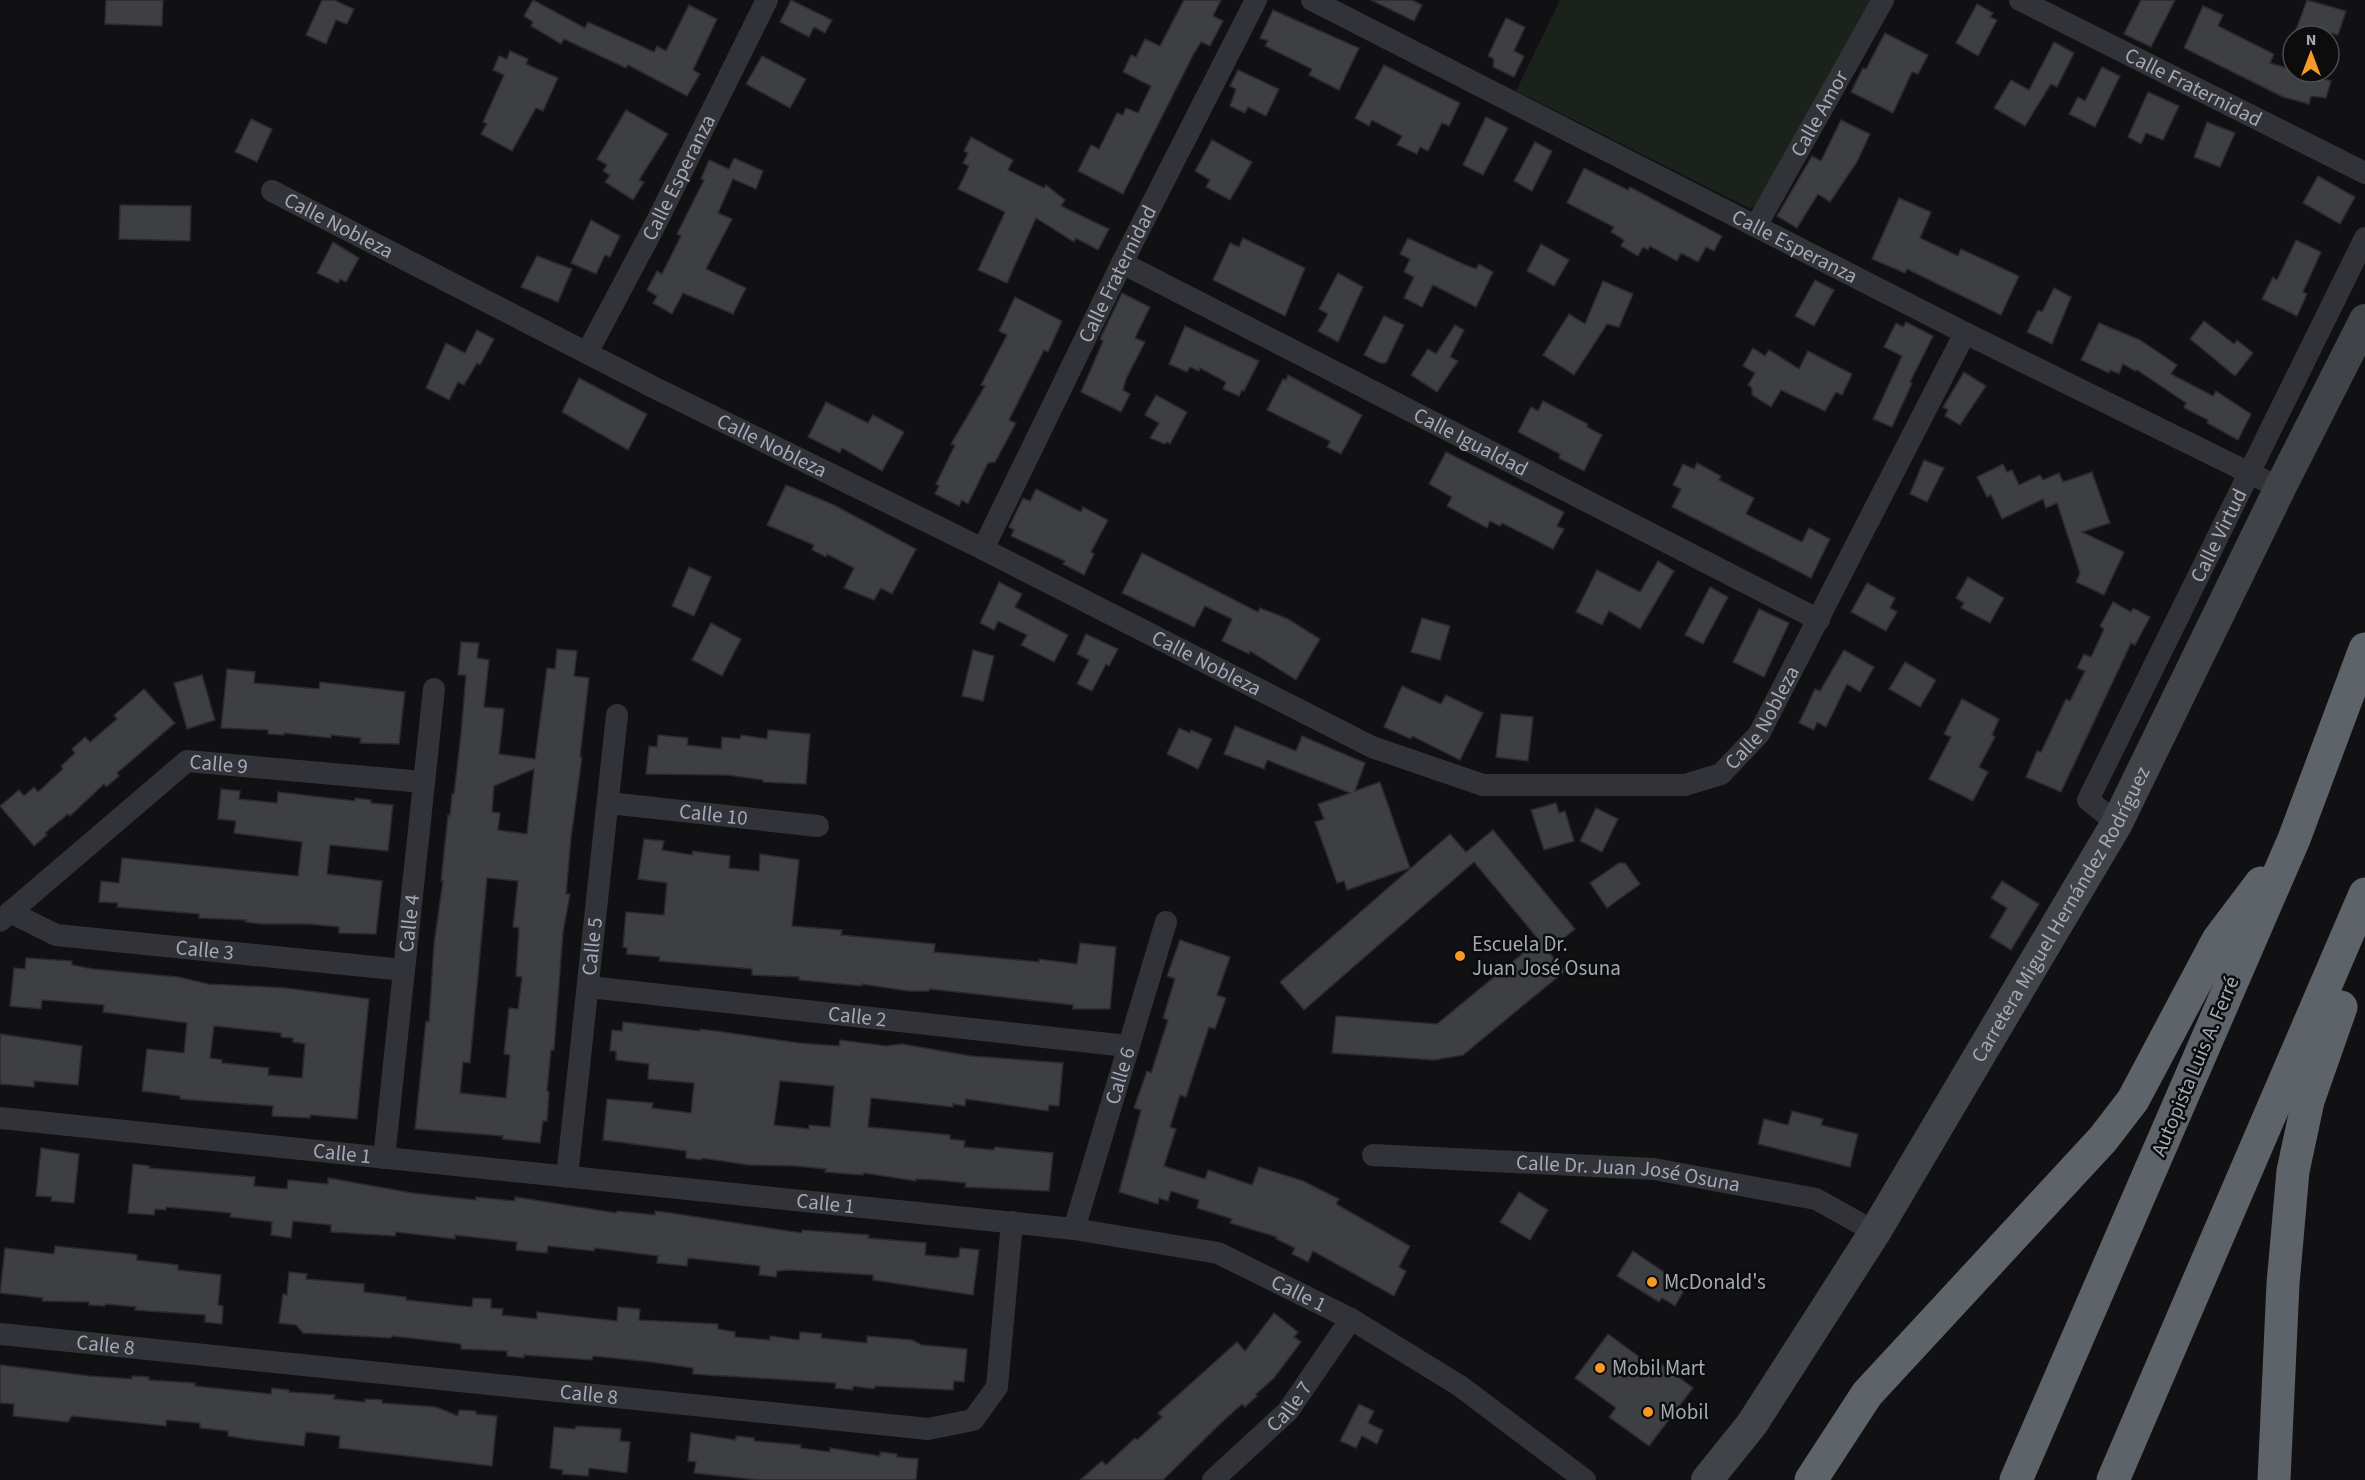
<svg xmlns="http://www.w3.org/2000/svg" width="2365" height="1480" font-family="'Source Sans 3',sans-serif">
<rect width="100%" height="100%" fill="#111113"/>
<path fill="#1b221b" d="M1560,0H1875L1754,207L1749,208L1516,91Z"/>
<g fill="#3d3f43" stroke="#2b2b2f" stroke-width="1.5" fill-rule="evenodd">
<path d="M106,0H163L162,26L105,24Z"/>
<path d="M322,0H334L354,9L347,24L336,20L326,44L306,35Z"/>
<path d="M533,0L585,28L588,22L654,52L657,46L666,51L689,5L717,19L693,70L700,74L687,96L628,65L626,68L564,39L561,44L531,26L533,22L524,16Z"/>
<path d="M791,0L832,20L825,33L814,27L809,37L780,22Z"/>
<path d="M1184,0H1221L1213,16L1223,21L1210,46L1201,42L1193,55L1123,194L1078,171L1091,145L1099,149L1117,113L1123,115L1126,108L1138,113L1151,86L1123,72L1131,55L1136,57L1145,39L1160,46Z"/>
<path d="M1371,0H1412L1422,5L1414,21Z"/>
<path d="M2141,0H2175L2151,47L2124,34Z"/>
<path d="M2307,0L2346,11L2338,35L2331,33L2329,38V36H2314L2296,30Z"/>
<path d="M1977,4L1993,13L1990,17L1997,20L1978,56L1956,43Z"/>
<path d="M2203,6L2223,15L2218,26L2274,54L2270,63L2331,81L2326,98L2311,96L2309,104L2283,97L2184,48Z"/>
<path d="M1273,10L1359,48L1339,90L1309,75L1312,69L1265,46L1268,41L1260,38Z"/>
<path d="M1506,18L1525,27L1514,51L1524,56L1514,77L1493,67L1494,59L1488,56Z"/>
<path d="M1885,33L1928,55L1918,74L1912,72L1893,113L1851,92L1863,68L1866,69Z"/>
<path d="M2054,42L2074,53L2057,87L2051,84L2025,126L1994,108L2011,80L2029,90Z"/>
<path d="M510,51L528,59L526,64L558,78L543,111L536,108L512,151L481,134L487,124L483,122L504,75L493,70L499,56L507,59Z"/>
<path d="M762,56L806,79L790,108L746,84Z"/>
<path d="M1384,65L1460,103L1449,126L1442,123L1428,151L1420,147L1417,154L1397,145L1402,136L1372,120L1369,126L1355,118Z"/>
<path d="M2102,67L2120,76L2095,127L2069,114L2078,97L2085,101Z"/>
<path d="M1238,70L1279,89L1266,116L1248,107L1245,113L1230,106L1236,89L1230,86Z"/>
<path d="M2148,92L2179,106L2163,140L2146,133L2141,144L2128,137Z"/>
<path d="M626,110L668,134L639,180L644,182L633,200L605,182L610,175L603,171L607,165L597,159Z"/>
<path d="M1486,117L1508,128L1483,175L1463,165Z"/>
<path d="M251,119L272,129L257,162L235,152Z"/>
<path d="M1841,120L1870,134L1857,162L1830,202L1818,194L1797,228L1777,216L1812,156L1821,161Z"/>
<path d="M2207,122L2235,133L2220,167L2194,157Z"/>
<path d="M971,137L1013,160L1008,170L1044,188L1046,185L1065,200L1061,206L1109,229L1098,250L1076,238L1074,242L1036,218L1007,283L978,270L1005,212L958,189L969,166L963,163L968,153L964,151Z"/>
<path d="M1212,140L1252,162L1230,200L1206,187L1210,180L1195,171Z"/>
<path d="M1535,142L1552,151L1532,191L1514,181Z"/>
<path d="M734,158L763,171L756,189L733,179L718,213L732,219L706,269L746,288L733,314L683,293L672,314L653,303L657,296L647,290L657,271L662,274L681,236L677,234L704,180L701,179L709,160L729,169Z"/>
<path d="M1584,168L1628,190L1630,187L1722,236L1714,251L1706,247L1698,262L1681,253L1677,261L1650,246L1648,250L1643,247L1638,256L1621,246L1624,240L1611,232L1614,227L1567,203Z"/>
<path d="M2318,176L2355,197L2340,224L2303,203Z"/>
<path d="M1899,198L1931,212L1920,238L1958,256L1961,249L2019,276L2001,315L1907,269L1905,273L1872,259Z"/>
<path d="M120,205L191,206L190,241L119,239Z"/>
<path d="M591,220L620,236L610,257L605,255L596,274L571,263Z"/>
<path d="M1243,238L1305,268L1285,316L1213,280L1230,243L1239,247Z"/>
<path d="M1408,238L1463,264L1476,269L1479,264L1493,272L1476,307L1433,285L1422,307L1404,298L1414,277L1404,272L1410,259L1400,254Z"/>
<path d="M2296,240L2321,252L2303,292L2307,294L2297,316L2262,299L2273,277L2277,280Z"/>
<path d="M333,242L359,258L346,282L340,279L338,283L317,273Z"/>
<path d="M1541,244L1569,260L1554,286L1527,271Z"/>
<path d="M537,256L572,269L558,302L521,287Z"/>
<path d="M1338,273L1363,287L1338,342L1318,331L1328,314L1319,309Z"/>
<path d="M1815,280L1834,290L1814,326L1795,316Z"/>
<path d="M1603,281L1633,294L1619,327L1607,324L1574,375L1543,355L1569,314L1585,324Z"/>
<path d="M2054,288L2071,297L2052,344L2027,332L2038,310L2042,312Z"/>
<path d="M1122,293L1150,307L1135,338L1145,342L1126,379L1123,390L1130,394L1121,412L1081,392L1103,341L1100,339Z"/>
<path d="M1015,297L1062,321L1048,352L1044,350L1009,420L1016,423L995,462L988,463L968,504L962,500L959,506L935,494L939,486L936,484L955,445L951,444L985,386L981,385L1007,335L999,331Z"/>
<path d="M1384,316L1404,325L1386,363H1380L1364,355Z"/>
<path d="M2204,321L2234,344L2237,340L2253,353L2235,376L2190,339Z"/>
<path d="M1906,322L1933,336L1910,382L1912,383L1892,427L1873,419L1902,356L1884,347L1896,323L1903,327Z"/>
<path d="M2099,323L2140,340L2177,365L2171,374L2213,396L2216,391L2251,414L2238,440L2207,423L2208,420L2184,408L2186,403L2137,370L2135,371L2123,364L2119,374L2110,370L2109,373L2081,360Z"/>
<path d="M1455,325L1464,330L1450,357L1458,361L1437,392L1411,375L1428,349L1436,354Z"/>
<path d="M1185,326L1259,361L1244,391L1242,390L1239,396L1223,389L1226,382L1200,368L1199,371L1190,367L1187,372L1169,364Z"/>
<path d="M477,330L494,339L480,365L477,363L464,385L458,382L449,400L426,388L446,343L465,353Z"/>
<path d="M1753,348L1765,356L1769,350L1799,369L1808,351L1852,374L1842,395L1836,392L1825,411L1781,390L1771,407L1752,395V388L1748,385L1755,373L1743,366Z"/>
<path d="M1964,372L1986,386L1960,425L1945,416L1948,410L1943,407Z"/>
<path d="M1288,375L1362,415L1341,454L1327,447L1330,441L1267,410L1283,379L1286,380Z"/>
<path d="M579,378L647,414L628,450L562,412Z"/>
<path d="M1156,395L1187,412L1170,444L1167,442L1165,444L1150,438L1159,423L1145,415Z"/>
<path d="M1543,401L1588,424L1587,427L1602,435L1584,471L1559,458L1560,454L1518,432L1531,407L1538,411Z"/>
<path d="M826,402L868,423L873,415L904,432L882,471L842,448L840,453L808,437Z"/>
<path d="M1446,452L1564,512L1557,526L1564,529L1553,549L1502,523L1500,526L1490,521L1487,528L1447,506L1452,497L1429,484Z"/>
<path d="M1924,460L1944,468L1927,502L1910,494Z"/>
<path d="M1697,463L1721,476L1719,480L1754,498L1746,514L1802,542L1809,528L1830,539L1811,578L1672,507L1681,489L1673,485L1683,464L1694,469Z"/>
<path d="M2003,464L2007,472L2012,470L2019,485L2040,475L2043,480L2059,473L2063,482L2092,472L2110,523L2082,532L2124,552L2104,595L2076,582L2080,573L2057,503L2046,508L2043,499L2002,519L1991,495L1987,497L1977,477Z"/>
<path d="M786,485L834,505L916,549L892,594L881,588L874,600L844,588L854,568L827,554L826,557L812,550L814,545L767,525Z"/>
<path d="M1036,489L1081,512L1083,507L1108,520L1091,552L1094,554L1084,575L1063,564L1065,561L1011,536L1014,530L1009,527L1023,498L1030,501Z"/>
<path d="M1142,553L1258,612L1260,608L1288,619L1320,639L1296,680L1250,651L1249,654L1222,641L1232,619L1205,606L1194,627L1122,593Z"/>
<path d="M1658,561L1674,571L1640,629L1609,611L1602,625L1576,612L1597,570L1640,592Z"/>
<path d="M689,567L711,577L694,616L672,606Z"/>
<path d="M1968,577L2004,598L1990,623L1961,608L1964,603L1956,598Z"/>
<path d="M999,582L1022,594L1015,607L1068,635L1054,662L1021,645L1027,635L998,621L994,630L980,623Z"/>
<path d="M1867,583L1895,598L1890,608L1897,612L1886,631L1851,612Z"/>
<path d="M1710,587L1728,597L1703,644L1685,635Z"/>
<path d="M2113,602L2131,612L2133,608L2150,617L2135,645L2131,643L2061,792L2026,777L2037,751L2041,752L2066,699L2070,701L2085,671L2077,668L2084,654L2091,657L2104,629L2100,626Z"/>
<path d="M1759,609L1789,623L1764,677L1733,662Z"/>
<path d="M1422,618L1450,626L1440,660L1411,652Z"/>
<path d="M711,623L741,639L722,676L692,660Z"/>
<path d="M1086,634L1118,649L1109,666L1106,664L1092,691L1077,684L1089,660L1077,654Z"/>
<path d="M461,642L479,643L477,658L489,660L484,707L504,709L499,754L535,759L547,668L555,669L557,649L577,651L574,676L589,678L580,757H582L571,838L566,894H570L563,932L554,1050H551L547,1091L549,1092L547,1121H543L540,1143L502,1139L503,1136L415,1129L426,1021L429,1022L434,944L443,881H441L448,815L450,816L452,794H454L461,734L466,675H458ZM534,769L527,834L498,830L500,813L492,812L494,786ZM487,878L518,881L513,927L519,928L516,976L522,977L518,1009L509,1008L504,1054L510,1055L506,1098L460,1093L463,1062L470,1063Z"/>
<path d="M973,650L994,656L983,701L962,696Z"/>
<path d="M1844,650L1874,667L1860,692L1847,684L1826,727L1817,722L1814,730L1799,723L1815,689L1820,691Z"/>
<path d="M1905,662L1936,680L1920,707L1889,689Z"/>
<path d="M227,669L255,672L254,683L319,689L320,682L405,692L399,744L360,743L361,738L331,735V738L284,733V735L268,734V730L221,728Z"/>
<path d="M202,675L215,720L187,729L174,683Z"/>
<path d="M1402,686L1441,704L1446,695L1483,713L1460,760L1412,736L1411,739L1384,727Z"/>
<path d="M144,689L175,723L117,773L119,776L106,787L104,784L70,816L68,814L45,833L47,835L34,846L0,806L19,790L24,796L34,787L38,792L63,769L61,766L75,753L72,749L85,737L90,742L117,719L114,715Z"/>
<path d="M1962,699L1999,719L1992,735L1995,737L1979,767L1988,772L1973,801L1929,779L1951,737L1944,734Z"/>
<path d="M1501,714L1533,717L1528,761L1496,757Z"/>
<path d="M1235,726L1296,751L1302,736L1365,763L1355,791L1380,782L1410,868L1347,890L1344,881L1337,883L1315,822L1324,819L1318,804L1350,793L1267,760L1264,769L1224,754Z"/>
<path d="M1179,728L1190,733L1191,730L1212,739L1198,769L1167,754Z"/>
<path d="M768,730L810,734L806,784L763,782V780L727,775L646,774L649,746L657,747L658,735L688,738L687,745L721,749L722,737L740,739L741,735L767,739Z"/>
<path d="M221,789L240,791L239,799L277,803L278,792L355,801V798L371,800V803L393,805L388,851L330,845L327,874L382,881L376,934L339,933V927L309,924H262L245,922L246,920L199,918V914L117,907L118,903L99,902L101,881L119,883L122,858L298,876L302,842L234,833L236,821L218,819Z"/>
<path d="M1556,803L1559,813L1565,811L1574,841L1544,850L1531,810Z"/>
<path d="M1596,808L1618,819L1602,852L1580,841Z"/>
<path d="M1493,830L1575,929L1548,951L1565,971L1463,1055L1434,1060L1332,1053L1336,1016L1437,1024L1539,940L1474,862L1304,1010L1280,982L1450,834L1466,852Z"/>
<path d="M644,839L664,841L662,850L692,855L693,851L730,856L729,868L759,871L760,854L799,860L792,926L842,930L841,935L935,944L934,952L1039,962V959L1077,964L1080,943L1116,947L1110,1009H1073V1005L930,989L929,991H908L862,984V986L799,980V977L752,975V969L659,961L660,957L627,954V948L623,947L626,912L664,915L667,883L638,879Z"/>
<path d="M1619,863H1625L1640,884L1607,908L1590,883Z"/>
<path d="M2002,881L2039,904L2011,950L1990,937L2007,908L1991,898Z"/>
<path d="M1180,940L1230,957L1217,995L1226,998L1215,1029L1209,1027L1186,1097L1180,1095L1170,1127L1176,1129L1164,1166L1205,1179L1208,1170L1252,1185L1259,1167L1303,1181L1339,1199L1336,1204L1410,1246L1399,1267L1406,1271L1394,1296L1313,1251L1308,1262L1292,1254L1295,1248L1276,1239L1277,1237L1230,1223L1232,1219L1197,1208L1199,1200L1171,1191L1168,1201L1159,1198L1158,1204L1119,1192L1141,1110L1134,1108L1147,1071L1151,1073L1168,1020L1163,1018L1175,979L1167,976Z"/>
<path d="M26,958L72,961V965L93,969L178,977L208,984L286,988L369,999L357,1119L310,1115V1118L272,1116L273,1106L180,1099V1096L142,1091L147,1049L184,1053L187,1023L103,1012L104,1005L42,1000L41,1009L10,1006L14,968L25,969ZM214,1026L281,1033V1037L293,1038V1042L305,1044L302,1078L268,1075L269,1068L222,1063V1060L210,1058Z"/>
<path d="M623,1022L700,1031V1029L716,1031L799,1043L839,1046L840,1040L886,1046L902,1044L971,1056L1063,1063L1059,1106L1049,1105L1048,1111L966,1099L965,1106L953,1104V1107L871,1098L868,1127L950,1135V1139L965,1141L964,1147L994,1150L995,1147L1053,1153L1049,1191L965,1187L966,1183L936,1180L916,1179V1181L864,1173L863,1175L825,1172L826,1169L796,1166L749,1165L702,1158V1160L686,1158V1151L603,1140L607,1099L653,1103L652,1108L691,1113L694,1083L648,1079L649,1064L616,1060V1051H610L612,1030L622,1031ZM780,1081L834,1086L830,1127L809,1125V1129L774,1125Z"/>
<path d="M0,1034L82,1046L78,1085L34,1081V1087L0,1084Z"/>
<path d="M1792,1111L1823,1119L1821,1125L1858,1134L1850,1167L1758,1144L1764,1119L1788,1125Z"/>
<path d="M41,1148L79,1154L74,1203L51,1201L52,1197L36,1196Z"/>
<path d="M133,1164L150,1166L149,1168L255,1177L254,1186L287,1189L288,1180L328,1184V1178L412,1193L476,1200V1197L515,1201V1197L616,1213L617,1211L655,1215V1211L671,1213L802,1233V1230L869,1235L868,1238L926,1243L925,1255L955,1258L959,1257L960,1248L979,1250L973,1295L873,1280V1275L790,1270L777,1271L776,1277L759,1275L760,1266L688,1258L687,1266L657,1263L658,1256L595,1248L594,1251L548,1246L547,1253L516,1250L517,1242L455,1235V1239L396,1232L395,1236L331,1232V1225L293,1221L291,1238L271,1235L272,1222L230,1217L231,1213L166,1207V1210L155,1209L154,1215L128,1213Z"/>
<path d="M1519,1192L1548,1210L1530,1240L1500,1222Z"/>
<path d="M55,1246L133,1254L137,1255V1260L178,1265V1270L221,1275L218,1305L223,1306L222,1324L205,1322V1315L135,1310L136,1307L106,1304L105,1306L89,1305V1302L42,1301L43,1298L0,1293L5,1248L54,1254Z"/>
<path d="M1633,1251L1686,1287L1675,1306L1662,1298L1659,1302L1617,1276Z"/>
<path d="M289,1272L307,1274L306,1279L364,1284V1292L406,1297V1300L472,1307L473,1298L491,1299V1308L503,1309L502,1315L537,1319V1312L617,1321L618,1307L640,1309L639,1320L718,1324V1329L735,1332V1337L770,1340V1336L799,1340L800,1332L822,1334L821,1338L867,1343V1336L912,1340L922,1345L967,1349L964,1382L954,1381L953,1390L875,1386L874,1389L853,1386V1390L835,1388L836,1383L693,1374V1368L651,1362L593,1356L592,1360L524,1355V1358L507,1356V1351L461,1349V1344L392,1336L391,1338L303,1333L296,1325L279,1323L283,1294L287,1295Z"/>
<path d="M1274,1313L1298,1332L1294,1337L1301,1342L1274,1378L1256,1394L1257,1396L1245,1407L1242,1404L1220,1424L1163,1480H1080L1102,1461L1106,1465L1135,1438L1137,1440L1162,1417L1158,1413L1237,1342L1245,1351Z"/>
<path d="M1608,1334L1649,1364L1653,1358L1693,1388L1649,1446L1609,1417L1616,1408L1575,1378Z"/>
<path d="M0,1365L90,1376L132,1379V1376L149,1377V1380L195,1383V1386L271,1394L272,1388L289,1390V1392L335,1395L334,1399L365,1402V1399L382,1400V1403L436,1407L458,1416L459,1410L476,1411V1414L497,1416L492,1466L339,1448L340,1436L306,1432L304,1446L246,1439L228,1436V1431L200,1428V1423L166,1420V1426L72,1416L68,1422L13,1416L14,1404L0,1403Z"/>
<path d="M1359,1404L1374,1411L1368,1423L1383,1430L1377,1444L1362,1436L1356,1448L1340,1441Z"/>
<path d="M576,1426L621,1429L620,1441L630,1442L627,1473L589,1468L588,1476L562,1474L563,1470L550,1468L554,1427L575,1429Z"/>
<path d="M691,1433L736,1440V1436L754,1438V1441L801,1445L800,1448L830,1452V1448L880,1456V1452L897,1454V1457L918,1459L916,1480H759L694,1473L696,1462L688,1461Z"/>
</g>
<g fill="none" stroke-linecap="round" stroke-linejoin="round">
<g stroke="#323338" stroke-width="22">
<path id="s1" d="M1312,0L1965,333L2280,488"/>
<path id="s2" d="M2020,0L2365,173"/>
<path id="s3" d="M272,191L655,388L983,549L1372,747L1483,785H1685L1721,774L1759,734L1965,333"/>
<path id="s4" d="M1756,226L1883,0"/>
<path id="s5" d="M1122,263L1819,620"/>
<path id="s6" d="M587,353L656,223L767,0"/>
<path id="s7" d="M983,549L1122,263L1256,0"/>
<path id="s8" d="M609,803L818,826"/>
<path id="s9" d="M2117,823L2088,800L2365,238"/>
<path id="s10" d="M10,912L56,935L404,970"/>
<path id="s11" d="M0,921L187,761L423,782"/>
<path id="s12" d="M589,987L1127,1046"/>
<path id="s13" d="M0,1118L1074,1229L1218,1253L1351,1319L1460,1386L1585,1480"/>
<path id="s14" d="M1373,1155L1654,1169L1816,1199L1875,1232"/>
<path id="s15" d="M384,1158L434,689"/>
<path id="s16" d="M567,1177L617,715"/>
<path id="s17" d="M1074,1229L1166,922"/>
<path id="s18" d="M0,1334L928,1429L973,1420L997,1387L1012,1222"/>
<path id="s19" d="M1213,1480L1288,1411L1351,1319"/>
</g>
<path stroke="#404348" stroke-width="32" id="s20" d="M1707,1480L1752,1424L1875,1232L2117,823L2280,488L2365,320"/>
<g stroke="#5e6269" stroke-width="33">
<path d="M1811,1480L1867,1394L2103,1139L2133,1100L2218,940L2261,883"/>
<path d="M2016,1480L2294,839L2365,649"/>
<path d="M2113,1480L2365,894"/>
<path d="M2274,1480L2283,1284L2293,1171L2308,1101L2341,1007"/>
</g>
</g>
<g fill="#f69925" stroke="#0c0c0d" stroke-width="2">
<circle cx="1460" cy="956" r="6"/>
<circle cx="1652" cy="1282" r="6"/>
<circle cx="1600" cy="1368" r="6"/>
<circle cx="1648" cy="1412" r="6"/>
</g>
<g text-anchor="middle" stroke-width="5" stroke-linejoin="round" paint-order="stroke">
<g font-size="21" fill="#a2a9b4" stroke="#0c0c0d">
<text dy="7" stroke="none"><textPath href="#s2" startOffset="194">Calle Fraternidad</textPath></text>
<text dy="7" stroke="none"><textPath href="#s4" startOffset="129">Calle Amor</textPath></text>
<text dy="7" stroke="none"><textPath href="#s6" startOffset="198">Calle Esperanza</textPath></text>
<text dy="7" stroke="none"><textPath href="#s3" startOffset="75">Calle Nobleza</textPath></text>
<text dy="7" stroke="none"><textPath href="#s1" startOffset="542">Calle Esperanza</textPath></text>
<text dy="7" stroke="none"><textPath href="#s7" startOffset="306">Calle Fraternidad</textPath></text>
<text dy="7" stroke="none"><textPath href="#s5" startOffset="392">Calle Igualdad</textPath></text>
<text dy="7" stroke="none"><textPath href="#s3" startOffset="561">Calle Nobleza</textPath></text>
<text dy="7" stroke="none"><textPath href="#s9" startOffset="332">Calle Virtud</textPath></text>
<text dy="7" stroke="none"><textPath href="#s3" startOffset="1047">Calle Nobleza</textPath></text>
<text dy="7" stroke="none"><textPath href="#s3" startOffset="1660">Calle Nobleza</textPath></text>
<text dy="7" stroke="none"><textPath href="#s11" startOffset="278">Calle 9</textPath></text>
<text dy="7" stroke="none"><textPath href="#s8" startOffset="105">Calle 10</textPath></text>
<text dy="7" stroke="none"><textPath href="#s20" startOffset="668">Carretera Miguel Hernández Rodríguez</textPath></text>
<text dy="7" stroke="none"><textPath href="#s15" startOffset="236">Calle 4</textPath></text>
<text dy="7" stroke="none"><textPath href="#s16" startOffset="232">Calle 5</textPath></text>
<text dy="7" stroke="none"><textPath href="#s10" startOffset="201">Calle 3</textPath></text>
<text dy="7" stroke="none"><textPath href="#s12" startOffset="270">Calle 2</textPath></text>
<text transform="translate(2195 1066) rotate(-67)" y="7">Autopista Luis A. Ferré</text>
<text dy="7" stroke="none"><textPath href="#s17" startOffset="160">Calle 6</textPath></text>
<text dy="7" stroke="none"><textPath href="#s13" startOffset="344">Calle 1</textPath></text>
<text dy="7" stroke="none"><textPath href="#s14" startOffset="256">Calle Dr. Juan José Osuna</textPath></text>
<text dy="7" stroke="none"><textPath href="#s13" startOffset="830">Calle 1</textPath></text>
<text dy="7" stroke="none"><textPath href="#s13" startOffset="1316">Calle 1</textPath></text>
<text dy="7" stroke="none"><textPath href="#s18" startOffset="106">Calle 8</textPath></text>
<text dy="7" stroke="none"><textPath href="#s18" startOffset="592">Calle 8</textPath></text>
<text dy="7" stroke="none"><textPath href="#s19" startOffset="106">Calle 7</textPath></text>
</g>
<g font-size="21" fill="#a2a9b4" stroke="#0c0c0d" text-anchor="start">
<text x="1472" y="951">Escuela Dr.<tspan x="1472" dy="24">Juan José Osuna</tspan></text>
<text x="1664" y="1289">McDonald's</text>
<text x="1612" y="1375">Mobil Mart</text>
<text x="1660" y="1419">Mobil</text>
</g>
</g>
<g transform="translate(2311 54)"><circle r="28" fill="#0c0c0d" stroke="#484b50" stroke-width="1.5"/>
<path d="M0-4.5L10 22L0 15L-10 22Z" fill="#f69925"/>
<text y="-9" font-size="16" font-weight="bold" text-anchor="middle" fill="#a2a9b4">N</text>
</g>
</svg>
